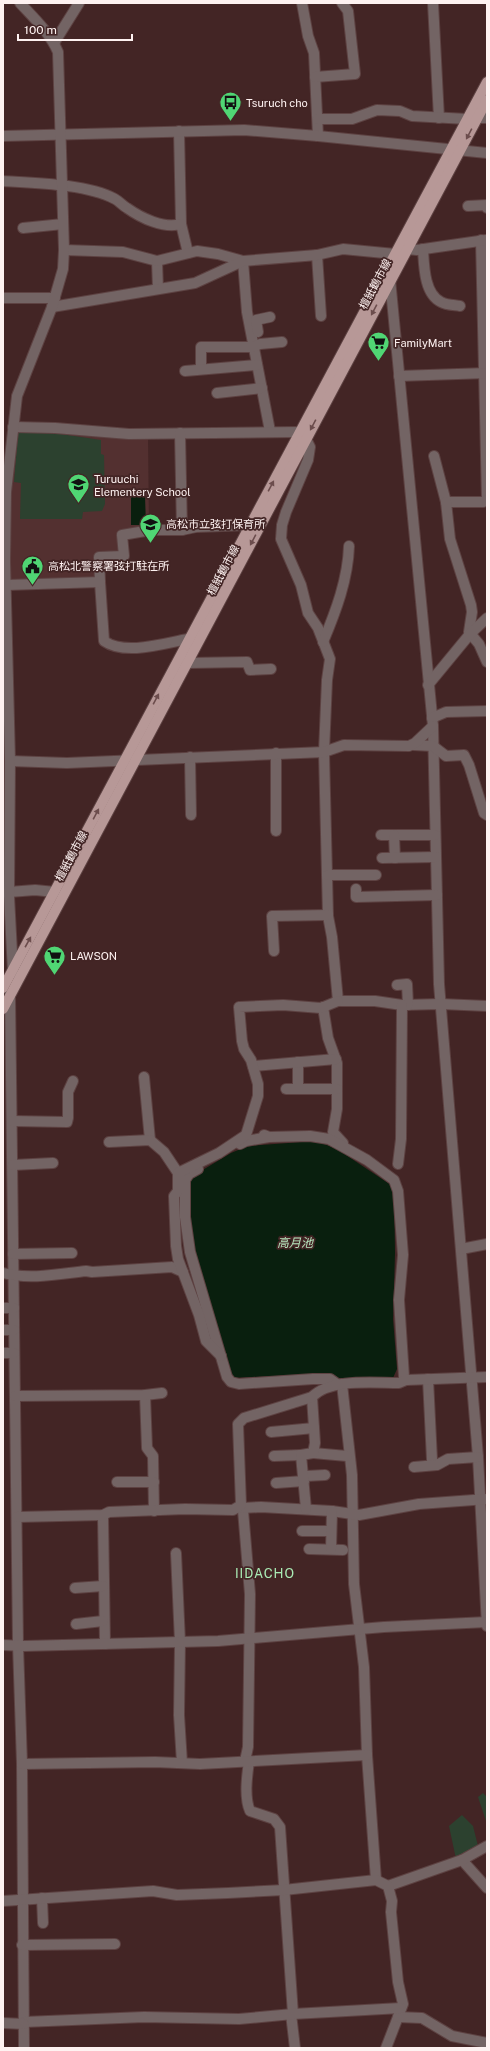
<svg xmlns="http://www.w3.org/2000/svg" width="490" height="2051" font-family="'Public Sans','Noto Sans JP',sans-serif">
<rect width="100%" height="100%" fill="#432525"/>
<path fill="#533030" d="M15,429L148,436L149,528L136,531H120L121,554L96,555L98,577L8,581L9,519Z"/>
<g fill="#2c412f">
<path d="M18,433H54L101,440V454L104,455L105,504L102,511L83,512L82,519H20L21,483L14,482Z"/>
<path d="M483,1793L487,1797V1824L478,1797Z"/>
<path d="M462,1815L473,1826L478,1846L456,1859L449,1826Z"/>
</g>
<g fill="#091f0e">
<path d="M131,496H145L146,525H131Z"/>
<path d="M316,1141L337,1149L391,1185L394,1196L395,1253L393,1319L397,1369L393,1378L349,1380L313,1374L232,1378L193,1253L188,1186L191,1177L231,1153L248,1146Z"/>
</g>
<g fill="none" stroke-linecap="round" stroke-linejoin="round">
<defs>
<g id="minor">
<path d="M302,3L308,36L314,53L318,136"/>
<path d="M433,3L439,118"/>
<path d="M54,43L79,3"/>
<path d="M315,77L355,74L348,11L342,3"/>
<path d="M478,118H487"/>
<path d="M318,119H352L377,110L400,111L412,116L467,119"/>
<path d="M179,131L181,224L188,253"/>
<path d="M3,136L244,130L318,136L487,153"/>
<path d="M3,181C35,183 87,184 115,199C119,201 123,206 127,208C141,218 164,229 181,224"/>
<path d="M468,206L487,205V208"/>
<path d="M23,228L63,224"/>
<path d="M481,240L487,500"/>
<path d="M407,249L417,250L486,240"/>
<path d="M423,249C424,265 424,294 441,302C446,305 454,305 460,306"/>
<path d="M64,250L123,252L157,261L158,289"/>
<path d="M317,255L321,316"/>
<path d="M157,261L197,251L218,254L243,261L247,312L270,431"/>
<path d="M390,279L433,726L439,984L478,1457L487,1626"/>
<path d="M3,298H55"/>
<path d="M52,307L195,283L243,261L317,255L343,249L395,254"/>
<path d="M258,332L256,320L270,317"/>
<path d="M201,369V347H253L260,344L282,342"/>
<path d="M185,371L257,365"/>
<path d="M399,376L487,373"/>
<path d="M217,393L262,388"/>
<path d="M13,427L55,428L129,434L299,432"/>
<path d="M180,433L182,530L196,527L250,525"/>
<path d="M306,439L310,447L308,460L286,512L282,525L281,539L301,585L308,613L318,628L330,659L327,680L324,752L328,916L332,937L338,1001H375L402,1005L441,1004L487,1006"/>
<path d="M434,456L446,502H483L486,500"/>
<path d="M446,502L450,539L471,605L472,612L469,632L479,644L487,662"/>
<path d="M100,582L104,641C125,656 165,643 188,639"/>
<path d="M6,585L100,582L99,557L124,556L122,535L151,530H182"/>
<path d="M323,642C336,611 348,579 349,546"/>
<path d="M188,663L247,662L250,670L271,669"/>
<path d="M428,685L470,634L487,618"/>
<path d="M432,718L446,712L487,711"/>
<path d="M413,745L433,746L446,756L464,755L469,765L484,813L487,815"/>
<path d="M276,753V831"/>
<path d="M190,757L191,815"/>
<path d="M10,761L67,763L324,752L344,745L409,746L415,743L433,726"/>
<path d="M381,835H435"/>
<path d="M394,835L395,858"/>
<path d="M382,858L436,857"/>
<path d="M328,875H376"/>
<path d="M356,889V897L437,895"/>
<path d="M9,892L35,890L55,892"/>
<path d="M274,951L272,916L328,915"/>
<path d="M13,972L9,896L10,761L5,561L6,492L17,396L52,307L63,269L64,250L58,52C50,33 34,18 20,3"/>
<path d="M397,985L407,984L408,1005"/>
<path d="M10,994L18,1645L22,1764L24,2048"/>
<path d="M323,1007L328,1038L337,1063V1109L333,1132L343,1143"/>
<path d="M298,1062V1089"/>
<path d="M253,1066L336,1059"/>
<path d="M144,1077L150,1140"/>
<path d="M286,1089H337"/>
<path d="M12,1121L67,1122L68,1118V1092L73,1081"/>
<path d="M264,1135L269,1137L310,1136L329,1139L367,1160L394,1180L398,1191L403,1255L399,1300L404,1377L406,1380"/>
<path d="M109,1142L150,1140L164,1152L178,1173"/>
<path d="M240,1144L246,1141L269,1137"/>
<path d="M398,1164L401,1139L402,1005"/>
<path d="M13,1165L53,1163"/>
<path d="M198,1169L189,1174L185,1180V1217L190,1252L227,1377L231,1382L239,1384L313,1379H330L337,1384"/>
<path d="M461,1249L487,1244"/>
<path d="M13,1254L72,1253"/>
<path d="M3,1273C30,1280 59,1274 86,1271L92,1272L172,1267L183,1272"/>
<path d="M3,1308H14"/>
<path d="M3,1330H14"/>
<path d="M3,1353H14"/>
<path d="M221,1356L206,1341L199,1315L178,1259L176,1246L174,1196L178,1191V1173L219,1153L246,1135L258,1096V1084L251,1060L244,1049L242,1041L239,1007L283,1005L321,1008L338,1001"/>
<path d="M428,1379L432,1460"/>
<path d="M342,1384L352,1475L354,1584L364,1667L367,1755L376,1880"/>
<path d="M145,1395L147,1448L153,1456L154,1511"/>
<path d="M15,1396L145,1395L162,1393"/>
<path d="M271,1432L314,1428"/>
<path d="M313,1453L347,1456"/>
<path d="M274,1456L301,1455"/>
<path d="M414,1467L437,1465L448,1459L478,1457"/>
<path d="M117,1482H154"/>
<path d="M276,1483L304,1481L306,1476L325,1475"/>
<path d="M241,1505L243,1510L250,1594L248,1747L245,1761"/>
<path d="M242,1508L261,1507L332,1511L359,1515L419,1504L487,1499"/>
<path d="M306,1509L301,1455L313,1453L315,1443L312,1397"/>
<path d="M103,1515L105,1644"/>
<path d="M17,1517L103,1515L109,1512L185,1509L233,1510L241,1505L238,1424L244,1418L312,1397C330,1378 374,1383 399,1383L406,1380L487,1377"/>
<path d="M302,1531H331"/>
<path d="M309,1549L343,1550"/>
<path d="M331,1549L332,1511"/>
<path d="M176,1553L180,1642L179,1715L182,1763"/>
<path d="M75,1588L103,1586"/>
<path d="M76,1624L103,1621"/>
<path d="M3,1645L24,1646L218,1641L384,1627L487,1622"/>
<path d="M249,1761C247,1776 244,1797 250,1811L274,1819L280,1827L293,2014"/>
<path d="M22,1764L155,1762L200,1764L367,1755"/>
<path d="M462,1860L487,1888"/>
<path d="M388,1886L462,1860L487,1846"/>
<path d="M42,1898L43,1923"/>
<path d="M3,1901L153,1891L177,1895L228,1893L284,1890L376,1880L388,1886L392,1901L391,1912L398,1982L403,2004L386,2048"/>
<path d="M22,1945L115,1944"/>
<path d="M291,2014L295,2048"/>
<path d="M398,2017L422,2018L452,2036L487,2043"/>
<path d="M24,2022L144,2017L239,2019L293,2014L401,2008"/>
<path d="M3,2023L24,2024"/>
</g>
<g id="major">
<path d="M3,988L487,82"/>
<path d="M3,1009L487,100"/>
</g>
</defs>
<use href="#minor" stroke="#5d4242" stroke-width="12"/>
<use href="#major" stroke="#5d4242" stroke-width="12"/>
<use href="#minor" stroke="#736464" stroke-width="10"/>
<use href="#major" stroke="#b79897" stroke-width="10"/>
</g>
<defs><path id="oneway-solid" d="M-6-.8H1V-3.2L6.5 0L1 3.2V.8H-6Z"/></defs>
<g fill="#6c4d4d">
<use href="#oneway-solid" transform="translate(469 134) rotate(118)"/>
<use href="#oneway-solid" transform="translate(374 310) rotate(118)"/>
<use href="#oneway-solid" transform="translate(313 425) rotate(118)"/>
<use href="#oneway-solid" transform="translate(271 486) rotate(-62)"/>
<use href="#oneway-solid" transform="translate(253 540) rotate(118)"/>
<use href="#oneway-solid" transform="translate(156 699) rotate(-62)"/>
<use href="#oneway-solid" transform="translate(96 814) rotate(-62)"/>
<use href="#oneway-solid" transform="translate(28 942) rotate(-61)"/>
</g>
<defs>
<symbol id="bus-pin" viewBox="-11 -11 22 30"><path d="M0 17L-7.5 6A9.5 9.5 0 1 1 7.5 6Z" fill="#50d674" stroke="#432525"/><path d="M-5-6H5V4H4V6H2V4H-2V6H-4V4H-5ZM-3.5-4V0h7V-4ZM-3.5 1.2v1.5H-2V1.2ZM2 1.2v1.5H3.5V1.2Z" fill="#111"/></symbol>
<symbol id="supermarket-pin" viewBox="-11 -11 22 30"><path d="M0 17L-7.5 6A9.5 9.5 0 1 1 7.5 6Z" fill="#50d674" stroke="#432525"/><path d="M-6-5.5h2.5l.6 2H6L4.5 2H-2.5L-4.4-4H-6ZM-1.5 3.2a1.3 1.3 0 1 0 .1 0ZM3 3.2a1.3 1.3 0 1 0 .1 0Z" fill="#111"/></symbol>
<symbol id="school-pin" viewBox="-11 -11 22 30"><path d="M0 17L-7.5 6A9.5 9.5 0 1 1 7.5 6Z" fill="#50d674" stroke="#432525"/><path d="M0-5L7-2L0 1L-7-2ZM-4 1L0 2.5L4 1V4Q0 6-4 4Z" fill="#111"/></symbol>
<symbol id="civic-pin" viewBox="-11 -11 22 30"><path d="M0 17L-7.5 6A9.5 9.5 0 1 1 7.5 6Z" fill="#50d674" stroke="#432525"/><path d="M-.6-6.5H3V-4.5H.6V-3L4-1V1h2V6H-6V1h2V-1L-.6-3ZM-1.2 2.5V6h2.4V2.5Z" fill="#111"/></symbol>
</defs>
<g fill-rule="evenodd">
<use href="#bus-pin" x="218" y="90" width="25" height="34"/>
<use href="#supermarket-pin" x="366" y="330" width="25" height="34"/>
<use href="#school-pin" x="66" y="472" width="25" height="34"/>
<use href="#school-pin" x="138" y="512" width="25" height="34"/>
<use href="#civic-pin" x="20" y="554" width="25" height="34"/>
<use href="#supermarket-pin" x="42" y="944" width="25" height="34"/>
</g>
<g text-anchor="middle" stroke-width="3.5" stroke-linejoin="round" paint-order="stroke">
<g font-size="11" fill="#fef2f1" stroke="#432525" text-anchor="start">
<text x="246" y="107">Tsuruch cho</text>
<text x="394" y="347">FamilyMart</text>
<text x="94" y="483">Turuuchi<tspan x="94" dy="13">Elementery School</tspan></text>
<text x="166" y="528">高松市立弦打保育所</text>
<text x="48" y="570">高松北警察署弦打駐在所</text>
<text x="70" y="960">LAWSON</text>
</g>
<g font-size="11" fill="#fef2f1" stroke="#432525">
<text transform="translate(375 284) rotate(-62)" y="4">檀紙鶴市線</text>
<text transform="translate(223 570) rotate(-62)" y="4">檀紙鶴市線</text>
<text transform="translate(71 856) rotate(-62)" y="4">檀紙鶴市線</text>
</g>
<g font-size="12" font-style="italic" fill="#b6e5bd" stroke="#432525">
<text x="295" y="1247">高月池</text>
</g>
<g font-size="13" letter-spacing="1" fill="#aaecb5" stroke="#432525">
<text x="265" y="1578">IIDACHO</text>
</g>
</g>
<rect width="490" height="2051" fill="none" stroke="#fef2f1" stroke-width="8"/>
<path d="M18 34v6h114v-6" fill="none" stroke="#fef2f1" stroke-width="2"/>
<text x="24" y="34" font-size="12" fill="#fef2f1" stroke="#432525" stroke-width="3" paint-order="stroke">100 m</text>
</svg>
